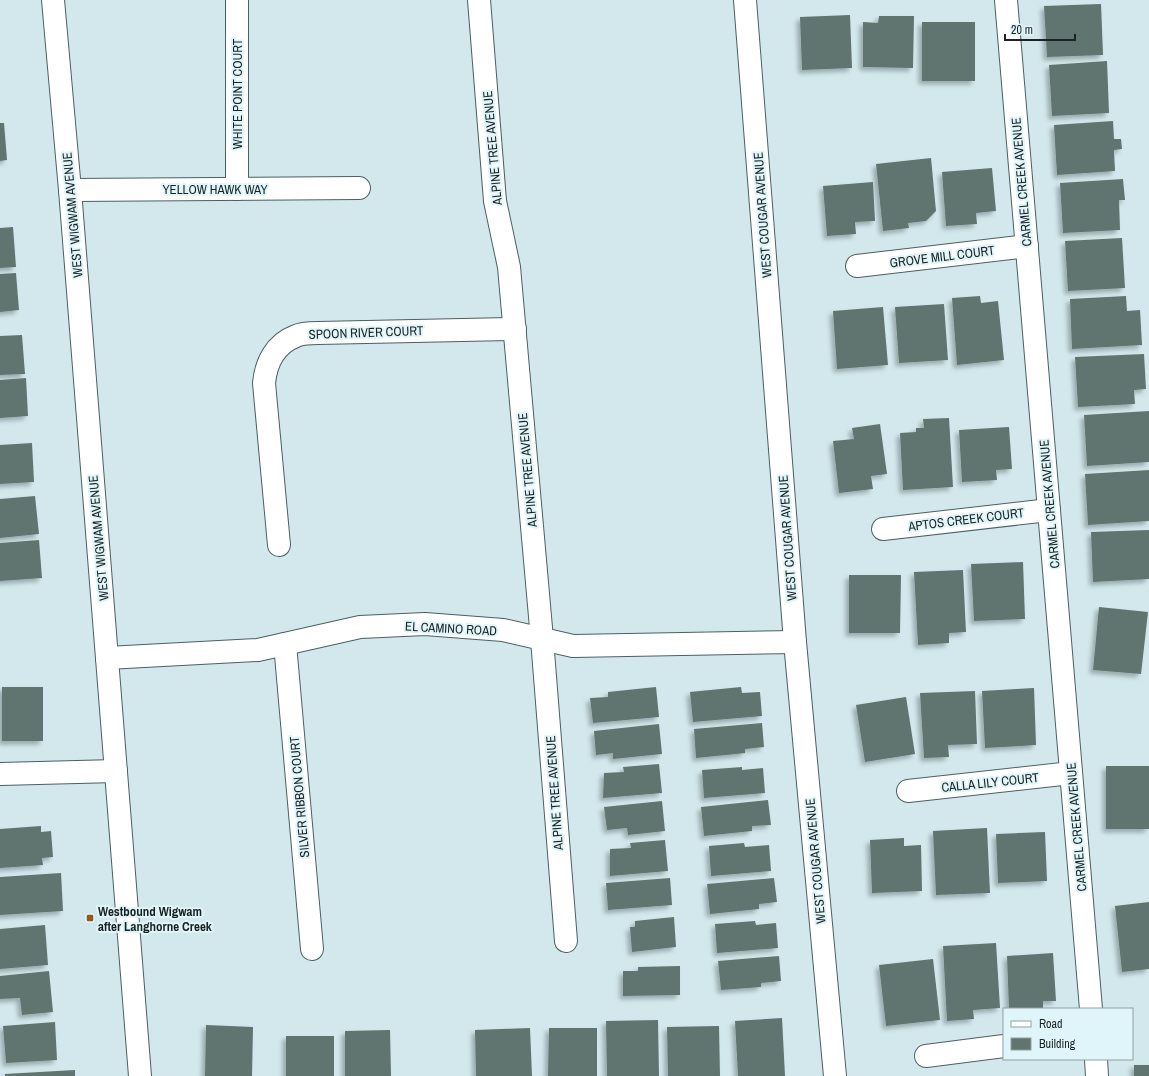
<svg xmlns="http://www.w3.org/2000/svg" width="1149" height="1076" font-family="'Archivo Narrow',sans-serif">
<defs>
<filter id="shadow"><feDropShadow dx="-3.5" dy="3.5" stdDeviation="2" flood-color="#0004"/></filter>
</defs>
<rect width="100%" height="100%" fill="#d2e8ec"/>
<g fill="#61746f" filter="url(#shadow)">
<path d="M1101,4L1103,55L1047,57L1044,6Z"/>
<path d="M850,15L852,68L802,70L800,17Z"/>
<path d="M879,16H914L913,68L863,67V22L878,23Z"/>
<rect x="922" y="22" width="53" height="59"/>
<path d="M1107,61L1109,113L1052,116L1049,65Z"/>
<path d="M1113,121L1114,139H1121L1122,149L1114,150L1115,171L1057,175L1054,125Z"/>
<path d="M0,123H4L7,160L0,161Z"/>
<path d="M931,158L936,211L926,221L908,223L909,228L883,231L876,164Z"/>
<path d="M992,168L996,211L976,213L977,224L946,226L942,172Z"/>
<path d="M1123,179L1125,200H1119L1120,230L1063,233L1060,183Z"/>
<path d="M873,182L875,221L855,222L856,234L827,236L823,186Z"/>
<path d="M13,227L16,267L0,268V228Z"/>
<path d="M1122,238L1125,288L1068,291L1065,241Z"/>
<path d="M16,273L19,310L0,312V274Z"/>
<path d="M980,296L981,303L998,301L1004,360L957,365L952,298Z"/>
<path d="M1126,296L1127,311L1140,310L1142,345L1072,349L1070,299Z"/>
<path d="M944,304L948,360L899,363L895,307Z"/>
<path d="M883,307L888,365L837,369L833,311Z"/>
<path d="M22,335L25,374L0,375V336Z"/>
<path d="M1144,354L1146,389L1134,390L1135,404L1078,407L1075,357Z"/>
<path d="M26,378L28,416L0,418V380Z"/>
<path d="M1149,411V462L1087,466L1084,415Z"/>
<path d="M949,418L953,487L903,490L900,433L916,432V428H924L923,419Z"/>
<path d="M880,424L887,474L871,476L873,489L839,493L833,441L854,439L852,428Z"/>
<path d="M1009,427L1012,469L996,470L997,480L962,482L959,430Z"/>
<path d="M32,443L34,482L0,484V445Z"/>
<path d="M1149,470V521L1088,525L1085,474Z"/>
<path d="M35,496L39,534L0,538V499Z"/>
<path d="M1149,530V579L1093,582L1091,532Z"/>
<path d="M39,540L42,578L0,581V543Z"/>
<path d="M1023,562L1025,619L974,621L971,564Z"/>
<path d="M963,570L966,632L949,633V643L918,645L914,572Z"/>
<path d="M849,575H901L900,633H849Z"/>
<path d="M1099,607L1148,612L1141,674L1093,670Z"/>
<rect x="2" y="687" width="41" height="54"/>
<path d="M656,687L659,717L593,723L590,698L608,697V692Z"/>
<path d="M741,687L742,693L760,692L762,716L693,722L690,692Z"/>
<path d="M1034,688L1036,745L985,748L982,691Z"/>
<path d="M975,691L977,744L948,745L949,757L924,758L920,693Z"/>
<path d="M906,697L915,754L865,762L856,705Z"/>
<path d="M762,723L764,747L745,749V753L696,758L694,729Z"/>
<path d="M659,724L662,754L613,759V753L596,755L594,731Z"/>
<path d="M659,764L662,793L603,798L604,773L624,772L623,767Z"/>
<rect x="1106" y="766" width="43" height="63"/>
<path d="M742,767V770L763,768L765,793L704,798L702,770Z"/>
<path d="M768,800L771,825L752,826V831L704,836L701,807Z"/>
<path d="M662,801L665,831L628,835L627,828L607,830L604,807Z"/>
<path d="M41,826V832L51,831L53,857L42,858L43,865L0,868V829Z"/>
<path d="M987,828L990,893L936,895L933,831Z"/>
<path d="M1045,832L1047,881L998,883L996,834Z"/>
<path d="M904,838V846L921,845L922,891L872,893L870,840Z"/>
<path d="M665,840L668,871L610,876V849L631,848L630,843Z"/>
<path d="M744,843L745,847L769,845L771,871L711,876L709,846Z"/>
<path d="M61,873L63,911L0,915V877Z"/>
<path d="M670,878L672,905L608,910L606,883Z"/>
<path d="M774,878L777,902L759,904V909L710,914L707,884Z"/>
<path d="M1149,902V969L1122,972L1115,906Z"/>
<path d="M674,917L676,947L632,952L630,927H635V921Z"/>
<path d="M755,921L756,925L776,923L778,948L717,953L715,924Z"/>
<path d="M45,925L48,965L0,969V929Z"/>
<path d="M996,943L1000,1008L973,1010L974,1019L947,1021L943,946Z"/>
<path d="M1053,953L1056,1001H1043V1009H1009L1007,956Z"/>
<path d="M779,956L781,981L761,983V987L721,990L718,961Z"/>
<path d="M933,959L940,1020L886,1026L879,965Z"/>
<path d="M680,966V995L623,996V971H638V967Z"/>
<path d="M49,971L53,1012L22,1015L20,998L0,999V976Z"/>
<path d="M782,1018L785,1076H738L735,1021Z"/>
<path d="M658,1020L659,1076H607L606,1021Z"/>
<path d="M55,1022L57,1060L6,1063L3,1026Z"/>
<path d="M206,1025L253,1027L252,1076H205Z"/>
<path d="M719,1026L720,1076H668L667,1027Z"/>
<path d="M530,1028L532,1076H476L475,1030Z"/>
<path d="M549,1028H597V1076H548Z"/>
<path d="M390,1030L391,1076H345V1031Z"/>
<rect x="286" y="1036" width="48" height="40"/>
<rect x="1134" y="1065" width="15" height="11"/>
<path d="M75,1070V1076H5V1074Z"/>
</g>
<g fill="none" stroke-linecap="round" stroke-linejoin="round">
<defs>
<g id="street">
<path d="M237,0V189"/>
<path d="M479,0L495,201L509,267L542,639L566,941"/>
<path d="M745,0L795,642L835,1076"/>
<path d="M1006,0L1091,1009"/>
<path d="M70,190L359,188"/>
<path d="M857,266L1027,246"/>
<path d="M883,529L1049,510"/>
<path d="M279,545L264,383C266,363 275,344 296,336C302,333 311,333 318,333L515,329"/>
<path d="M285,644L312,949"/>
<path d="M107,658L258,650L360,627L425,624L503,630L573,646L795,642"/>
<path d="M0,774L116,771"/>
<path d="M908,791L1071,773"/>
<path d="M926,1056L1004,1046"/>
<path d="M1096,1059L1097,1076"/>
</g>
<path id="secondary" d="M53,0L70,190L140,1076"/>
</defs>
<use href="#street" stroke="#4c5f62" stroke-width="24"/>
<use href="#secondary" stroke="#4c5f62" stroke-width="24"/>
<use href="#street" stroke="#fff" stroke-width="22"/>
<use href="#secondary" stroke="#fff" stroke-width="22"/>
</g>
<rect fill="#96561f" stroke="#dff5f9" stroke-width="1.5" x="86" y="914" width="8" height="8" rx="2"/>
<g text-anchor="middle" stroke-width="4" stroke-linejoin="round" paint-order="stroke">
<g font-size="13" fill="#1a2223" stroke="#dff5f9">
<text transform="translate(237 94) rotate(-90)" y="5">WHITE POINT COURT</text>
<text transform="translate(492 148) rotate(-95)" y="5">ALPINE TREE AVENUE</text>
<text transform="translate(1021 182) rotate(-95)" y="5">CARMEL CREEK AVENUE</text>
<text x="215" y="194">YELLOW HAWK WAY</text>
<text transform="translate(72 215) rotate(-95)" y="5">WEST WIGWAM AVENUE</text>
<text transform="translate(762 215) rotate(-94)" y="5">WEST COUGAR AVENUE</text>
<text transform="translate(942 256) rotate(-7)" y="5">GROVE MILL COURT</text>
<text transform="translate(366 332) rotate(-2)" y="5">SPOON RIVER COURT</text>
<text transform="translate(527 470) rotate(-95)" y="5">ALPINE TREE AVENUE</text>
<text transform="translate(1049 504) rotate(-95)" y="5">CARMEL CREEK AVENUE</text>
<text transform="translate(966 519) rotate(-7)" y="5">APTOS CREEK COURT</text>
<text transform="translate(98 538) rotate(-95)" y="5">WEST WIGWAM AVENUE</text>
<text transform="translate(787 538) rotate(-94)" y="5">WEST COUGAR AVENUE</text>
<text transform="translate(451 628) rotate(3)" y="5">EL CAMINO ROAD</text>
<text transform="translate(990 782) rotate(-6)" y="5">CALLA LILY COURT</text>
<text transform="translate(554 793) rotate(-94)" y="5">ALPINE TREE AVENUE</text>
<text transform="translate(299 797) rotate(-95)" y="5">SILVER RIBBON COURT</text>
<text transform="translate(1076 827) rotate(-95)" y="5">CARMEL CREEK AVENUE</text>
<text transform="translate(815 861) rotate(-95)" y="5">WEST COUGAR AVENUE</text>
</g>
<g font-size="13" font-weight="bold" fill="#1a2223" stroke="#dff5f9" text-anchor="start">
<text x="98" y="916">Westbound Wigwam<tspan x="98" dy="15">after Langhorne Creek</tspan></text>
</g>
</g>
<rect x="1003" y="1008" width="130" height="52" fill="#dff5f9" stroke="#90a1a3"/>
<rect x="1011" y="1021" width="20" height="6" fill="#ffffff" stroke="#90a1a3"/>
<text x="1039" y="1028" font-size="12" fill="#1a2223">Road</text>
<rect x="1011" y="1038" width="20" height="12" fill="#61746f" stroke="#90a1a3"/>
<text x="1039" y="1048" font-size="12" fill="#1a2223">Building</text>
<path d="M1005 34v6h70v-6" fill="none" stroke="#1a2223" stroke-width="2"/>
<text x="1011" y="34" font-size="12" fill="#1a2223" stroke="#dff5f9" stroke-width="3" paint-order="stroke">20 m</text>
</svg>
